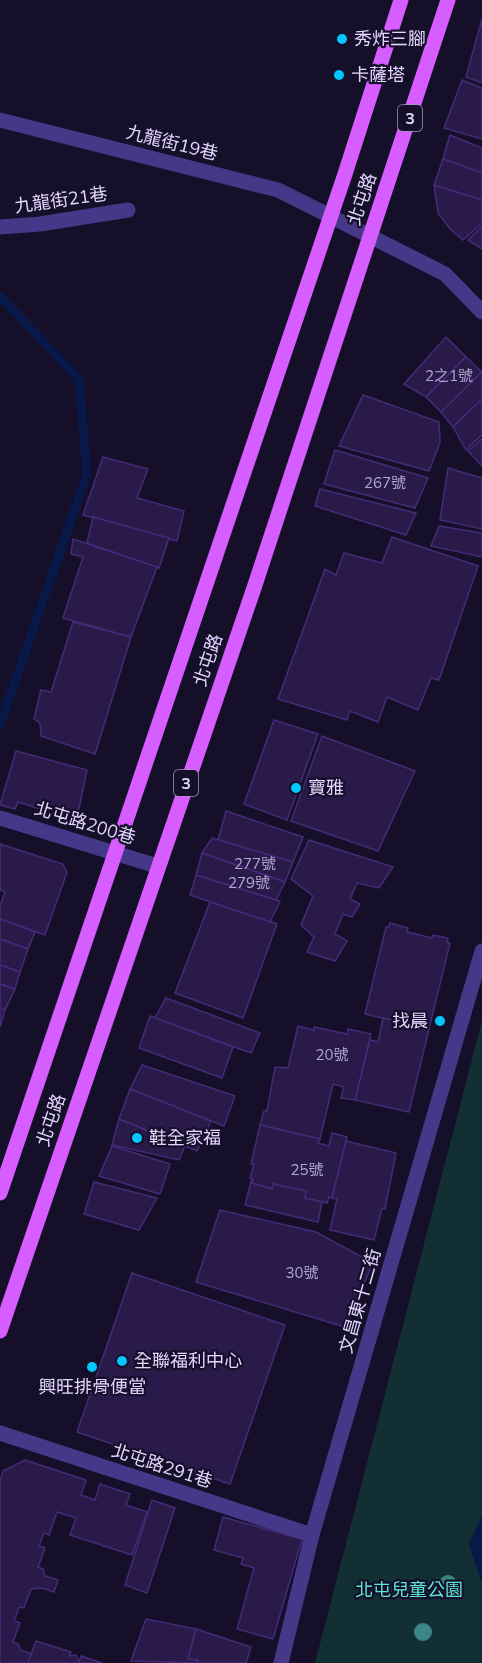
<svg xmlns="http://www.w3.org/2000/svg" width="482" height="1663" font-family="Mulish,'Noto Sans TC',sans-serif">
<rect width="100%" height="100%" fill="#160f29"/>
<path fill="#123033" d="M482,1021V1663H315Z"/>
<path fill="#081848" d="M482,1515V1584L469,1544Z"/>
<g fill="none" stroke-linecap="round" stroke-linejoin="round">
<path stroke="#081848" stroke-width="9" d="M0,296L79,379L87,474L0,725"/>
</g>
<g fill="#2a1a4a" stroke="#442b77" stroke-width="1.5">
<path d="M482,19V83L466,77Z"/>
<path d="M462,80L482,88V139L444,128Z"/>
<path d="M450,135L482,148V173L443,159Z"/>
<path d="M443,159L482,173V200L434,185Z"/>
<path d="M434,185L482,200V223L463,240L451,230L438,213Z"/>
<path d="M482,226V249L468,240Z"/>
<path d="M446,337L466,357L426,397L404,384Z"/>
<path d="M466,357L482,372L441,412L426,397Z"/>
<path d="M482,372V399L453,427L441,412Z"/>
<path d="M363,395L439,422L440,443L429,471L339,446Z"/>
<path d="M482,399V435L466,450L453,427Z"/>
<path d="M482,439V466L468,451Z"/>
<path d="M335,450L428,478L415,508L324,484Z"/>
<path d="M103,457L148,469L137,498L184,511L177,541L83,515Z"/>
<path d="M448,468L482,478V529L440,520Z"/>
<path d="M320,489L416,513L406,535L315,506Z"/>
<path d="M93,517L169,538L159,568L87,543Z"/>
<path d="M439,526L482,533V557L431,546Z"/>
<path d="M392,537L478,566L439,680L431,678L418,710L387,697L378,722L350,711L347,720L278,699L325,569L336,575L344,553L382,563Z"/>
<path d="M73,539L157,567L131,637L63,618L83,557L71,554Z"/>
<path d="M73,622L131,637L95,754L41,736L40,723L34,719L41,690L51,692Z"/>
<path d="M274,720L318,734L287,820L244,804Z"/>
<path d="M322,736L415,771L378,851L291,821Z"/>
<path d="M16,751L87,770L79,809L64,817L18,802L15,809L0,805Z"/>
<path d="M226,811L303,837L293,862L218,840Z"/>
<path d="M212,838L293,862L285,882L202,853Z"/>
<path d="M309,840L393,867L379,888L357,883L350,899L360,904L352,917L343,914L335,934L347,941L335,961L307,952L314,937L301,925L313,896L291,879Z"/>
<path d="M0,844L63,864L67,872L45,935L0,919V906L5,892L0,890Z"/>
<path d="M202,853L285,882L276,900L196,875Z"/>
<path d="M196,875L276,900L280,901L270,922L190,895Z"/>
<path d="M210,902L277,924L243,1018L175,993Z"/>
<path d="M0,919L35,932L28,949L0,939Z"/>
<path d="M390,923L408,928L407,932L432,938L433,935L448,938L447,942L450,943L429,1029L365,1014L386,927H389Z"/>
<path d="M0,939L28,949L20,972L0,965Z"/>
<path d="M0,965L20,972L15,989L0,984Z"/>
<path d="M0,984L15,989L5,1010L0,1008Z"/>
<path d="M166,998L260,1033L251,1053L155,1018Z"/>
<path d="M0,1008L5,1010L0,1027Z"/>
<path d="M150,1016L233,1047L222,1078L139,1048Z"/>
<path d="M383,1018L429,1029L409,1112L355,1100L370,1040L378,1042Z"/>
<path d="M298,1026L314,1030V1027L347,1034L348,1029L371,1034L355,1100L341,1098L344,1087L333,1084L320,1139L260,1125L264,1111H267L275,1067L288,1068Z"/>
<path d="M142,1065L235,1096L224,1126L130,1089Z"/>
<path d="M130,1089L211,1121L197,1151L119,1119Z"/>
<path d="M119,1119L185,1146L179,1160L112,1145Z"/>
<path d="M260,1125L320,1139L318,1143L329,1146L332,1133L347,1137L332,1198L329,1197L327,1203L305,1198L306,1191L273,1184L272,1189L252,1183L253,1179L250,1178L254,1164H251Z"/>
<path d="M346,1141L396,1153L385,1209L382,1208L374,1240L330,1230L337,1199L332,1198Z"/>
<path d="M112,1146L170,1164L160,1194L99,1176Z"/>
<path d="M252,1178V1183L272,1189L273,1184L306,1191L305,1198L322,1202L318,1222L245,1205Z"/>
<path d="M94,1182L157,1198L139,1230L84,1214Z"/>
<path d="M220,1210L316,1232L373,1263L345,1327L196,1282Z"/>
<path d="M132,1273L285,1325L230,1484L77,1432Z"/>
<path d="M25,1460L86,1480L81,1495L95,1500L100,1484L130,1494L126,1505L147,1512L132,1555L70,1535L76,1518L57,1512L49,1535L44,1533L39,1546L45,1548L38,1567L43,1569L45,1576L58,1580L54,1592L42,1588L31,1589L24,1608L19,1607L14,1621L20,1623L13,1642L18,1644L21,1650L32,1654L28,1663H0V1481L3,1471Z"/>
<path d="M152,1500L175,1508L147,1593L125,1585Z"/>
<path d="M223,1517L302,1539L273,1639L237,1629L254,1568L241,1564L243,1558L214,1550Z"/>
<path d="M146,1619L196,1629L188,1659L198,1660V1663L131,1661Z"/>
<path d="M196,1629L251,1647L246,1663H198V1660L188,1659Z"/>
<path d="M36,1641L71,1652L69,1656L76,1655L79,1662L81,1656L102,1663H28Z"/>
</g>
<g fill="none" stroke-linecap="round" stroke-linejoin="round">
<g stroke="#453889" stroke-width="15">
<path d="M0,227L40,224L128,210"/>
<path d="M0,818L157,866"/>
</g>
<g stroke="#453889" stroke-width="15">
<path d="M0,120L278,190L330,216"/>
<path d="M0,1433L312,1535"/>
<path d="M281,1663L312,1535L482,951"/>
</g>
<path stroke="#453889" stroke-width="15" d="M330,216L445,274L482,312"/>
<g stroke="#d65dff" stroke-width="15">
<path d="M0,1193L345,174L401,0"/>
<path d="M0,1331L254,588L448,0"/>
</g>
</g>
<g fill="#3c8587">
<circle cx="448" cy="1584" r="9"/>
<circle cx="423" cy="1632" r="9"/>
</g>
<g fill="#02c7ff" stroke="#160f29" stroke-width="2">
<circle cx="342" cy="39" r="6"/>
<circle cx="339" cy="75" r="6"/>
<circle cx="296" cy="788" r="6"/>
<circle cx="440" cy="1021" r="6"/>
<circle cx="137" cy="1138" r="6"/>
<circle cx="122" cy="1361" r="6"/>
<circle cx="92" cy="1367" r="6"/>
</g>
<g text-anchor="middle" stroke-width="4.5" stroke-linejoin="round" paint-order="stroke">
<g font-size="15" fill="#b2a7d2">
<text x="449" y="381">2之1號</text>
<text x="385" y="488">267號</text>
<text x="255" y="869">277號</text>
<text x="249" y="888">279號</text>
<text x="332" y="1060">20號</text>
<text x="307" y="1175">25號</text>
<text x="302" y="1278">30號</text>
</g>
<g fill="#160f29" stroke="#a39abf" stroke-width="1.5">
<rect x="398" y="105" width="24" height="26" rx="4.5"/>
<rect x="174" y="770" width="24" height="26" rx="4.5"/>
</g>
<g font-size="16" font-weight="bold" fill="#e0d6ff">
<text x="410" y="124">3</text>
<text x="186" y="789">3</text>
</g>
<g font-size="18" fill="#e0d6ff" stroke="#160f29" text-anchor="start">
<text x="354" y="45">秀炸三腳</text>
<text x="351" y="81">卡薩塔</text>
<text x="308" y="794">寶雅</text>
<text x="428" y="1027" text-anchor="end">找晨</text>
<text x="149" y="1144">鞋全家福</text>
<text x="134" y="1367">全聯福利中心</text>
<text x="92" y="1393" text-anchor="middle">興旺排骨便當</text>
</g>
<g font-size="18" fill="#e0d6ff" stroke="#160f29">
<text transform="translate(172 143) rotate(14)" y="6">九龍街19巷</text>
<text transform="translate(362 199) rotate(-71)" y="6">北屯路</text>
<text transform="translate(61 200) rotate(-8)" y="6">九龍街21巷</text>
<text transform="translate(208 660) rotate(-71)" y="6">北屯路</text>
<text transform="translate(85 823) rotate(17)" y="6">北屯路200巷</text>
<text transform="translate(51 1120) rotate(-71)" y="6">北屯路</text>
<text transform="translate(360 1301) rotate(-74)" y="6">文昌東十二街</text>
<text transform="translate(162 1466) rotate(18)" y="6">北屯路291巷</text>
</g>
<g font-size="18" fill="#5ce5d4" stroke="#160f29">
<text x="409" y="1596">北屯兒童公園</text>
</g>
</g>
</svg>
